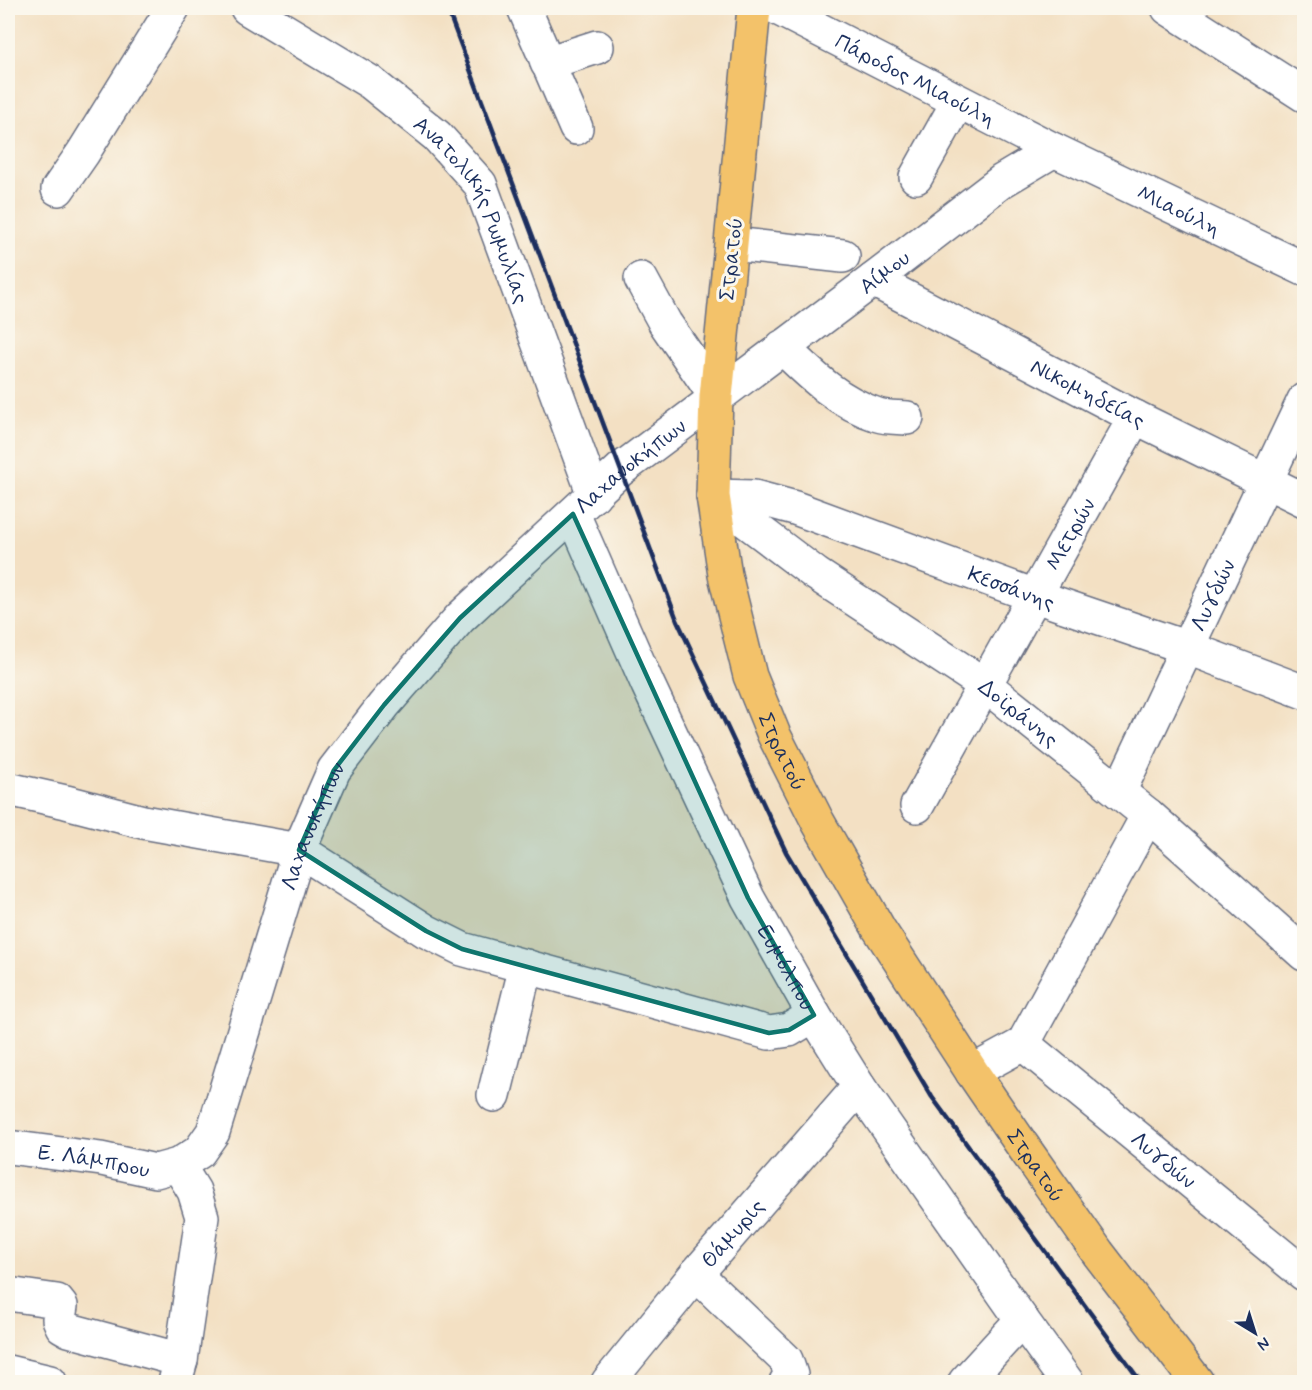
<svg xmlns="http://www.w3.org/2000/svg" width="1312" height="1390" font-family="Mynerve,sans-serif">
<rect width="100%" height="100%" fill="#fbf7ec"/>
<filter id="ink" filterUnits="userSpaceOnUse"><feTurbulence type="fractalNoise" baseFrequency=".0167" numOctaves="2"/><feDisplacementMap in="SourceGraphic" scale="12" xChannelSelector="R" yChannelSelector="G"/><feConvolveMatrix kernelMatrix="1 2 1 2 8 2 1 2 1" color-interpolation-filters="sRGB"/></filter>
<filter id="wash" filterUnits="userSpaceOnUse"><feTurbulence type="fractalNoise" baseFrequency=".008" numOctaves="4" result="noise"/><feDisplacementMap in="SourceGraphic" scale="24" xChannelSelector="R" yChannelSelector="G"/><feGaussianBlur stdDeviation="1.35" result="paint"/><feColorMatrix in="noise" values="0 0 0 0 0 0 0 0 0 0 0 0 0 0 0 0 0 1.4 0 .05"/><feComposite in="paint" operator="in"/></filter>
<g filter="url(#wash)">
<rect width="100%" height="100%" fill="#f3e0c3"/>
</g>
<g filter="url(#ink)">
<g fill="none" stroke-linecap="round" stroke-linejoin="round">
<defs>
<g id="minor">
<path id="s1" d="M247,8L370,82L437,136L480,184L594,495"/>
<path d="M524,8L576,128"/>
<path id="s2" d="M777,8L1054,150L1304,269"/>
<path d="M1168,8L1304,95"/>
<path d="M547,63L597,47"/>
<path d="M916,177L958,102"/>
<path d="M58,189L83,153L173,8"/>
<path d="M732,244L843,256"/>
<path d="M641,279L665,323L716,397"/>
<path id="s3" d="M873,280L1135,417L1304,500"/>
<path d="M782,347C812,376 838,402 878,415C887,418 898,417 907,418"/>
<path id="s4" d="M713,496L816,574L985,685L1148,815L1304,954"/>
<path id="s5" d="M713,496L754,497L795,508L1035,596L1188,648L1304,692"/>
<path id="s6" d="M573,514L648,685L748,898L814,1015L859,1087L1022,1320L1067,1382"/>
<path d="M8,789L66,802L143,822L299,850L426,931L462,949L769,1033L789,1030L814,1015"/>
<path id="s7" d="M1119,792L1304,400"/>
<path id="s8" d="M917,806L1135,417"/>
<path id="s9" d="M1023,1044L1304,1274"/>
<path d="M972,1072L1023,1044L1148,815"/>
<path d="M494,1095L526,966"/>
<path id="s10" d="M8,1147L101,1159L156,1171L178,1165L199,1152L213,1132L299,850L334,770L384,705L460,618L620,470L873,280L1002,181L1054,150"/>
<path d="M696,1274L786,1360L791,1375L786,1382"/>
<path d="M8,1294L57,1301L61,1306L59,1319L62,1326L69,1330L181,1360"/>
<path d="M8,1372L50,1382"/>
<path d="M175,1382L181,1360L202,1217L194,1191L178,1165"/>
<path id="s11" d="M608,1382L696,1274L859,1087"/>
<path d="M965,1382L1022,1320"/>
</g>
<g id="major">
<path id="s12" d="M754,8L716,397L713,496L725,575L750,676L774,735L818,822L879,929L972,1072L1022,1145L1098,1253L1197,1382"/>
</g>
</defs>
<use href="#minor" stroke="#676d81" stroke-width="36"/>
<use href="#major" stroke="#676d81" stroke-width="36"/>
<use href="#minor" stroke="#fff" stroke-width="33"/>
<use href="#major" stroke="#f3c26a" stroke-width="33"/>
<path stroke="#1b2f5e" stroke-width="4.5" d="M447,8L677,620L786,852L932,1097L1141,1382"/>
</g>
</g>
<path fill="#0f766e" fill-opacity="0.2" stroke="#0f766e" stroke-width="4.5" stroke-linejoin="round" d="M573,514L748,898L814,1015L789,1030L769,1033L462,949L426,931L299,850L334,770L384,705L460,618Z"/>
<g text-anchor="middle" stroke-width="6" stroke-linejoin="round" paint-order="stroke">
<g font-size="22" fill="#1b2f5e" stroke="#fbf7ec">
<text dy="8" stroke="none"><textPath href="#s2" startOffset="156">Πάροδος Μιαούλη</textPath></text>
<text dy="8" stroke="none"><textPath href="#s2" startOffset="450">Μιαούλη</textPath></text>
<text dy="8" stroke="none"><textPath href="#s1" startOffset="312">Ανατολικής Ρωμυλίας</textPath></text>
<text transform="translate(730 259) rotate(-84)" y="8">Στρατού</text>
<text dy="8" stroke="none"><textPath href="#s10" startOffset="1350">Αίμου</textPath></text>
<text dy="8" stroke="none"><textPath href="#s3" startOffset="243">Νικομηδείας</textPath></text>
<text dy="8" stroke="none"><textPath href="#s10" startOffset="1030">Λαχανοκήπων</textPath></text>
<text dy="8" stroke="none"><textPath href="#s8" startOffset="312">Μετρών</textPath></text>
<text dy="8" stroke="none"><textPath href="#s5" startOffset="314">Κεσσάνης</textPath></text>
<text dy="8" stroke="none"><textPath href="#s7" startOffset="218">Λυγδών</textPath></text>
<text dy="8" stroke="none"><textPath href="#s4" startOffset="375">Δοϊράνης</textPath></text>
<text dy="8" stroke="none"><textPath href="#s12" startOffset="756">Στρατού</textPath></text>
<text dy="8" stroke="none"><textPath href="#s10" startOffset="544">Λαχανοκήπων</textPath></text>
<text dy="8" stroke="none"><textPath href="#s6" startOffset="501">Ευμόλπου</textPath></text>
<text dy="8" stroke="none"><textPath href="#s9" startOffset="182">Λυγδών</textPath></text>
<text dy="8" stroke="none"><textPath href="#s10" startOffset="87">Ε. Λάμπρου</textPath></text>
<text dy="8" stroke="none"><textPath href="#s12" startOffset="1242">Στρατού</textPath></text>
<text dy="8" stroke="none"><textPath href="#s11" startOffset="194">Θάμυρις</textPath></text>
</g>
</g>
<rect width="1312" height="1390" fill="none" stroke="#fbf7ec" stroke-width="30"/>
<g transform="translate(1255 1333) rotate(142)" stroke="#fbf7ec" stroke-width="4.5" paint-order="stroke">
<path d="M0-4.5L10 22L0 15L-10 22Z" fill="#1b2f5e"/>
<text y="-9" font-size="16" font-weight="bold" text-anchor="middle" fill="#1b2f5e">N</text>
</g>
</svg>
